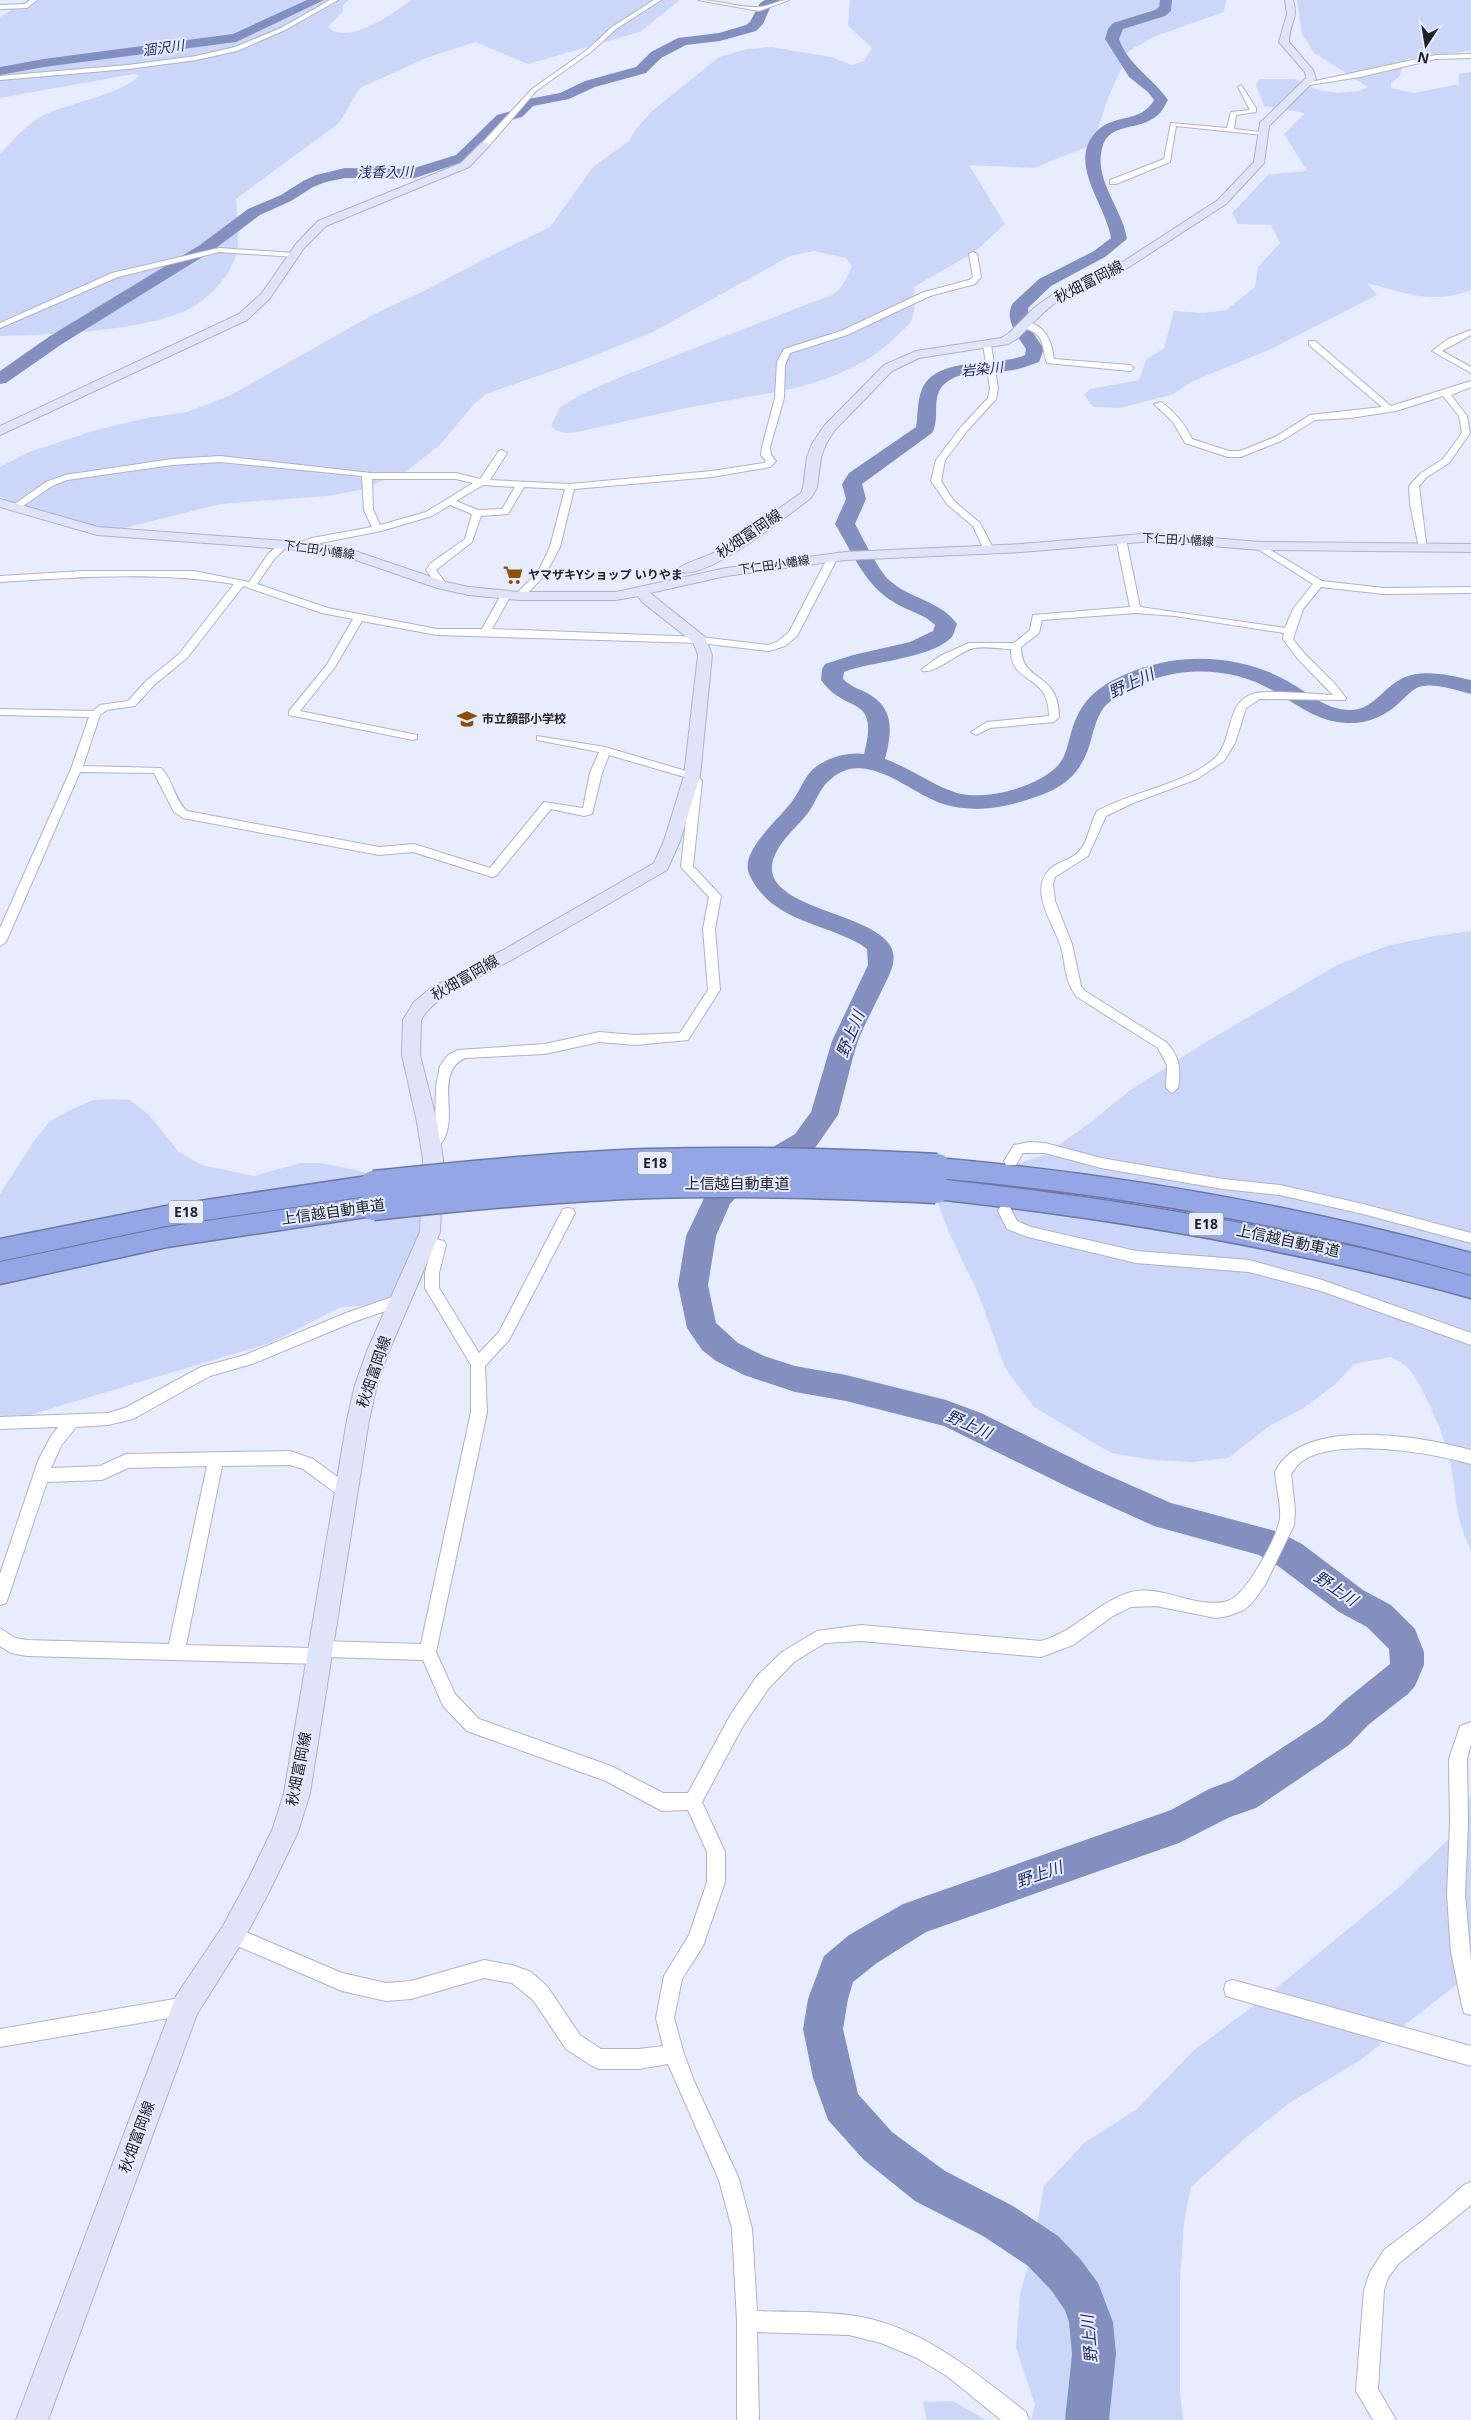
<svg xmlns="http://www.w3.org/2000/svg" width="1471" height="2420" font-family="'Noto Sans','Noto Sans JP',sans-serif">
<rect width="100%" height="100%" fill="#e7edff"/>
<g fill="#ccd6f8">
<path d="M27,0H349L343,5V11L328,27C349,47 395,11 412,0H680L640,32L528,64L475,42L426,58L360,88L339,123L236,199C237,211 240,246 236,256C228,279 207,301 185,311C140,331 50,335 0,336V154C14,139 30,120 50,112C66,106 133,89 139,75L134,74L0,98V17Z"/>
<path d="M850,0H1226L1224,12L1153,37L1129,51L1109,96L1092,145L1034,168L969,165L1005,224L975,252L914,287C915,298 916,311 911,321C908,326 902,331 898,335C846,388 765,393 697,406C658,414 620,422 582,431C570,433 560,435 551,426L560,407L584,393L623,376L813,302C840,294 840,291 852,266L846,258L814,251L790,256L653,332L578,362L486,394L473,405L440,445L408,470L360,490L327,496L221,504L124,528H91L48,521L24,512L0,496V467L29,452L96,430L146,418L187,412L231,395L376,313L426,290L486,258L550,227L593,167L629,141L636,129L652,111L719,57L747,49L772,47L832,57L852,65L864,61L872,48L848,26Z"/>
<path d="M1297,0H1471V51L1406,59L1399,77L1391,83V88L1414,93L1459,84L1458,74L1471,72V290C1433,305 1404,293 1367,283L1377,295L1271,349L1191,382L1174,394L1120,408L1093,407L1084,395L1090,389L1139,380L1146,360L1164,348L1174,311L1203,313L1226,310L1255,287L1258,267L1280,243L1271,225L1238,224L1232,213L1269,174L1307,171L1284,134L1305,113L1264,106L1256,86L1259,79H1295L1318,90L1338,93L1359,91L1368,87L1314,53L1302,34Z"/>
<path d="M1471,931V1550C1453,1516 1457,1488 1448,1453C1444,1435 1420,1379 1407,1367C1403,1363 1396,1360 1391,1357L1354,1364L1336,1384L1302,1409L1271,1425L1228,1458L1192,1462L1154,1460L1111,1453L1034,1407L1005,1368L978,1293L949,1233L938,1203L957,1175L1013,1165L1044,1155L1091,1122L1129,1091L1206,1042L1337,965L1387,946L1434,936Z"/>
<path d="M108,1099L130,1100L149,1115L179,1152L202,1165L254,1176L300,1163H321L357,1170L385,1179L427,1217L430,1256L419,1285L380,1305L341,1307L270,1343L0,1424V1194L34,1141L49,1122L68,1111L93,1100Z"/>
<path d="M1471,1794V1973L1362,2059L1288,2104L1248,2136L1191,2187L1184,2222L1180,2281V2391L1183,2420H1031L1035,2405L1016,2348L1020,2293L1032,2253L1044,2186L1084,2143L1137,2109L1194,2050L1268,1995L1398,1888L1454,1834Z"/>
<path d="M953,2401L986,2420H927L923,2402Z"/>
</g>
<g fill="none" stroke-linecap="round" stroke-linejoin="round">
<g fill="#8390bf" fill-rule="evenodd">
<path d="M307,0H324L236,42L44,67L0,75V67L44,59L233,34Z"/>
<path d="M765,0H780L770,8L763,24L756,31L720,41L686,45L661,58L646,73L595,87L569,99L533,106L522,117L507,121L466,161L412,179L345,178L326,182L313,187L291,201L260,215L212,251L62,344L6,383L0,384V371L50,336L200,245L248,209L281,195L303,181L316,175L345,168L411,169L456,155L497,115L512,111L523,100L560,93L585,81L636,67L651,52L678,38L719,33L746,25L750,22L760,3Z"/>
<path d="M1160,0H1172L1171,11L1165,16L1123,29L1119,39C1128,65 1153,78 1168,100C1164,107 1161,114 1154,118C1134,132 1105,121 1101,154C1097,184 1123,211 1127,239L1105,257L1051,286L1028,308L1029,327L1044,349L1039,362C1028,366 1018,370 1006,371C985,374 955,369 941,388C932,401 940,420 932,433L862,484L866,499L855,524C863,538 878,570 889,580C910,599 941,601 957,624C955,629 954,635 951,638C929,659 872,661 844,672L843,679C850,686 859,689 867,693C895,708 892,732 885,759C910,768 932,785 957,793C985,801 1040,787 1059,764C1066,756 1068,743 1071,733C1081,697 1102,683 1136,670C1185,652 1243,655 1289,682C1309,693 1326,710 1350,710C1373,710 1382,689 1401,679C1422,668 1449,675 1471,680V694C1456,690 1434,682 1419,687C1411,690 1406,697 1400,702C1386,716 1367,724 1347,723C1317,722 1297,704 1272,690C1222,662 1158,666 1111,701C1099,709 1096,723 1092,736C1081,782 1056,792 1013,804C989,810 967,811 943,804C909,793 866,748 831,779C820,787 816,802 808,813C796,828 779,841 773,860C759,910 877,911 892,949C897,963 889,975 883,988C875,1005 865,1023 858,1041C850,1065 845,1091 838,1115L815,1148L737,1196L730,1204L716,1236L708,1285L716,1323L738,1343L764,1356L795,1366L846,1375L946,1400L981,1413L1094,1469L1171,1503L1279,1532L1302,1544L1363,1590L1391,1605L1415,1629L1424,1652V1665L1415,1686L1408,1694L1368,1725L1349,1745L1256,1808L1230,1817L1179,1843L926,1932L877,1963L853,1982L848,1999L843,2029L858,2094L892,2132L945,2171L1013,2206L1058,2236L1081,2260L1098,2283L1113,2322L1116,2354L1109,2420H1065L1072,2354L1069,2322L1065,2310L1051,2290L1028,2266L983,2236L915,2201L864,2160L828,2120L813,2078L803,2029L808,1999L824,1956L849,1935L903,1904L1171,1810L1209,1789L1233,1780L1323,1721L1344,1701L1390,1664L1389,1649L1367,1627L1339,1612L1278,1566L1259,1555L1154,1526L1072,1489L944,1426L846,1401L795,1392L744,1375L716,1361L702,1350L687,1328L678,1285L686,1236L708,1190L717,1180L795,1134L811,1112L832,1041L868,965L867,949L860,944C821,922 772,921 750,876C737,852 781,818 793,800C801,789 805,774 817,766C830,757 848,752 864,754C880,692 846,716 821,680L822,669L825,664L853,655L910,642L933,631L935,625C924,614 908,611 895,603C865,586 852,552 835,524L846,499L842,484L849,473L916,427C918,415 917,403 921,392C934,354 995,368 1025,355L1026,349C1018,337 1003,318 1013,303L1039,279L1094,251L1111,238C1106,204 1065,161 1098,130C1115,114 1141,123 1154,100L1148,92L1129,77L1105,39L1108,29L1113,23L1155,10L1159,7Z"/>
</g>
<defs>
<g id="street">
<path d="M30,0H37L27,8L0,9V5L25,4Z"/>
<path d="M330,0H338L285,30L237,51L196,60L128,69L0,80V76L128,65L196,56L235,47L281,28Z"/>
<path d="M654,0H661L616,29L591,52L536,91L488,147H482V143L532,89L587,50L612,27Z"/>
<path d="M698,0C718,0 738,8 758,7C769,7 778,0 789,0L759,11Z"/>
<path d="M1471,54V58L1436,59L1360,77L1309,85L1306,83L1436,55Z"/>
<path d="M1241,85L1256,108V112L1236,115L1234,129L1261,132L1263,135L1176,126L1170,162L1116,184H1110V180L1164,159L1171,123L1227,128L1231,112L1250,110L1238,87Z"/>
<path d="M219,248L295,253L299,255L295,257L219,252L118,277L0,328V323L112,273Z"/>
<path d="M973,252L977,254L981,277L975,284L930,296L847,335L790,353L785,365L784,398L770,447L771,455L776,461L770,467L712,477L574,489L560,547L545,575L523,598L514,596L538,572L550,547L565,489L524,487L508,514L481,516L472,542L436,570L447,585L442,588L439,587L426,570L431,563L465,539L472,514L450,505L432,516L381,531L295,548V544L312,538L372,527L364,510L362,476L220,462L172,465L67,480L52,486L17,510L9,508L46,482L65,475L172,459L220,456L371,473H456L480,479L499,451L502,450L507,453L490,480L570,484L712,471L764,463L766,461L761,455L762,447L775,398L777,362L784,349L841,331L924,292L969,280L973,277L969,254ZM372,479H456L473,483L426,512L380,525L373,510ZM483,485L515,487L502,509L478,510L456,501Z"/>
<path d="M1022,323C1044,321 1052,341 1054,359L1130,365L1134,368L1130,371L1047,363C1040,342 1047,336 1022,327Z"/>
<path d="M1471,330V335L1442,351L1471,367V373L1432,351L1448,339Z"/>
<path d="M1309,341H1315L1391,406L1471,381V387L1451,395L1467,416L1470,433L1449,463L1427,477L1419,486L1427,550L1419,548L1410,504L1409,486L1421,473L1443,459L1462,433L1459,416L1443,396L1396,411L1350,418L1315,420L1281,441L1241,457H1228L1185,443L1173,422L1154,404L1161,402C1175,412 1185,424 1192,439L1229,451H1240L1275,437L1310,415L1382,407L1309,345Z"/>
<path d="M987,342L991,345L998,388L996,399L967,431L945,460L941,481L954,501L980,523L994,550L989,553L984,550L973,526L948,505L931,481L936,460L961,427L988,398L990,388L983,345Z"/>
<path d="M1121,536L1126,539L1140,607L1285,628L1293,609L1313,584L1256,548V544L1259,543L1322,581L1384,588L1471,587V593L1384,594L1321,587L1303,609L1293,639C1308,661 1331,676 1346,698L1345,700L1260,699L1246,708L1235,743L1224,761L1197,779L1133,803L1106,816L1088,856L1055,877L1053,884L1055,901L1072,944L1081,986L1085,991L1166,1042C1180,1057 1181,1069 1178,1088L1172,1093L1166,1088L1167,1065L1158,1048L1077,997C1064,981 1066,965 1061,947C1054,924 1027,889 1051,868C1059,861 1073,860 1080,850C1089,839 1090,823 1097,811C1131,793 1170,787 1203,767C1209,763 1216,758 1220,752C1233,732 1227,700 1256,693C1273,690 1313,694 1333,695L1297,658L1283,639L1284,633L1175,616L1136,613L1042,620L1039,633L1021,647C1021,684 1059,670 1059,717L1054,722L990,728L976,735L971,732L987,722L1049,716C1049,672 1010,686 1011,649C1000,649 985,646 974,648C960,651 935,674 923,671L922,669L940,656L969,643H1014L1030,630L1033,615L1130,607L1116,539Z"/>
<path d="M281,543L289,545L275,558L257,584L328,608L437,629H482L501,595L506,592L511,595L492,629L700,637L768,645L777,642L789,632L826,561L825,558L833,556L836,561L797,636L785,646L769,651L700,643L437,635L362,621L335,667L300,711L417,735V739L413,740L289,715V711L326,666L353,619L322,613L243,586L187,658L154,685L135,706L107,710L100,715L83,766L161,768C173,780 174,799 187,811L379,847L414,844L490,868L544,802L583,808L590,773L599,752L537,740V736L605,747L696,774L702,781L693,866L721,896L715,929L720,990L688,1040L635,1045L599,1042L545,1054L465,1058C433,1073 460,1117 442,1142C439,1147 436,1150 431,1152L424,1147L435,1130L436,1086L440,1066L448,1055L458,1050L545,1044L599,1032L635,1035L680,1033L708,990L703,929L709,897L681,867L690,781L688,778L609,755L602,773L592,814L584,816L551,809L496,876L492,877L413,852L379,855L183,818L174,812L154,773L80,772L6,942L0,946V928L71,769L89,717L0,715V709L93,711L100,705L128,701L146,681L179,654L234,584C157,571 78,577 0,582V576L82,571H194L249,582L268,554Z"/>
<path d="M1030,1142L1045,1143L1101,1158L1223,1179L1280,1185L1363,1204L1471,1233V1243L1363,1214L1280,1195L1223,1189L1101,1168L1045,1153H1023L1016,1165H1006L1004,1161L1014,1145Z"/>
<path d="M1005,1206L1010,1207L1017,1221L1031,1227L1136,1251L1249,1260L1322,1280L1471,1333V1345L1321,1291L1249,1272L1136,1263L1028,1237L1007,1229L998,1211L1000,1207Z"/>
<path d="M568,1208L573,1209L575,1213L509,1340L485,1366L487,1412L436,1652L455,1694L479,1719L611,1766L663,1793H688L731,1714L757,1676L782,1652L817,1631L861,1625L1041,1641C1075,1632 1097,1602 1131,1592C1155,1586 1179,1599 1202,1602C1212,1603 1224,1604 1232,1599C1248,1590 1278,1536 1280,1518C1281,1502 1276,1487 1275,1472C1302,1415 1423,1437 1471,1450V1464C1432,1453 1335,1436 1301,1462C1297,1465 1294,1470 1291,1474L1295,1509L1294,1525L1265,1585L1252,1603L1244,1610L1228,1616L1216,1618L1156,1606L1131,1607L1113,1616L1073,1645L1041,1657L861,1641L825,1643L794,1662L769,1688L743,1726L702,1802L725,1852V1882L703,1946L682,1979L674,2018L684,2054L694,2081L739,2179L752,2229L757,2311C787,2312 818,2311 848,2315C918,2323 973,2371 1026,2412L1029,2420H1001L947,2376L917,2358L881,2343L849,2335L757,2332L759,2420H737V2321L732,2229L719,2180L668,2064L639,2069H599L592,2066L566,2049L533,2000L512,1983L484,1978L411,1999L386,2001L342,1991L226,1941L223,1935L226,1929L232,1926L342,1973L386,1983L411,1981L484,1960L512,1965L531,1972L547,1986L580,2035L601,2049H639L663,2046L656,2018L664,1976L689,1935L707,1882V1852L688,1810L662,1811L606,1781L467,1731L443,1706L423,1660L328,1657L326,1661L320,1664L27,1656L11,1653L0,1646V1628L15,1638L27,1640L169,1644L207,1466L128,1468L102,1480L47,1482L8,1598L6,1603L0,1605V1574L38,1461L51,1436L58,1427L0,1429V1417L108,1413L125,1408L201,1367L245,1355L346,1313L401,1294L406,1296L408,1300L406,1304L356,1321L252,1364L210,1376L133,1419L108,1425L76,1427L61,1446L51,1468L100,1466L126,1454L290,1451L313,1459L351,1487L354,1492L351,1497L346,1499L341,1497L303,1469L290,1465L222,1466L186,1645L313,1648L315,1644L321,1641L421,1644L471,1412V1365L425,1288V1273L431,1249L422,1247L420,1243L422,1239L427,1237L444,1241L446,1245L439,1273V1288L479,1353L499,1332L563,1209Z"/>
<path d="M1471,1722V1744L1467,1759L1468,1823L1465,1895L1471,1961V2015L1464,2013L1462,2006L1451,1952L1447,1895L1450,1823L1449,1759L1460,1726Z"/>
<path d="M1233,1980L1471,2046V2066L1226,1996L1224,1989L1226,1982Z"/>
<path d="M186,1997L193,1999L195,2006L193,2013L186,2015L0,2047V2029Z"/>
<path d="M1471,2182V2205L1398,2264L1388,2278L1384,2290L1378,2389L1396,2420H1373L1356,2391L1364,2290L1370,2272L1384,2250L1425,2219L1464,2185Z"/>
</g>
<g id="secondary">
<path d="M1285,0H1293C1299,19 1289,24 1289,42L1313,70L1316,79L1269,126L1264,163L1226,204L1129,267L1060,299L1043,313L1017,339L1008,344L919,358L892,371L834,431L826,444L821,457L817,488L811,498C786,516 710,579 680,572L678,569C682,564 711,555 720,550C748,533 774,511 801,493L803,488L807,457L812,444L824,426L884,365L916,351L1001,338L1009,333L1035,307L1052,295L1121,263L1218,200L1254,162L1260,123L1306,78L1305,72L1279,42L1287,14Z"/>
<path d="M485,142L490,145L469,167L326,226L304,248L270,298L247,320L0,435V426L239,314L262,293L296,244L318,221L461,163L481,143Z"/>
<path d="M0,499L98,527L298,542L346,548L446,582L469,587L519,592H616L726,568L845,552L1021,544L1154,533L1259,542L1471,544V552L1259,550L1154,541L1021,552L845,560L726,576L650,593L705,637L712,655L700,776L680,841L667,870L517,957L443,996L426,1012L421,1020L420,1055L437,1122L443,1159L440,1232L389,1351L377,1385L369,1420L310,1793L298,1832L267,1896L241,1944L197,2014L48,2420H16L176,1996L223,1926L249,1878L273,1828L284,1793L347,1420L355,1385L367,1351L420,1232L423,1159L417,1122L402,1055L403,1020L414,1002L431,988L505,949L654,863L664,841L684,776L698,655L693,642L642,602L638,596L616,600H519L469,595L437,588L344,556L298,550L97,535L0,507Z"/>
</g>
<g id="highway">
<path d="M937,1158C1118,1174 1295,1205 1471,1253V1275C1295,1225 1119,1194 937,1178L928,1175L924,1168L928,1161Z"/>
<path d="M374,1175L383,1178L387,1185L383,1192L374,1195L166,1226L0,1261V1239L166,1206Z"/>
<path d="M936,1179C1117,1198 1295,1228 1471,1276V1298C1295,1249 1117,1219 936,1199L927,1196L923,1189L927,1182Z"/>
<path d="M373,1196L382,1199L386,1206L382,1213L373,1216L167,1247L0,1284V1262L167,1227Z"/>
</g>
</defs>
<use href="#street" stroke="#aeb3c5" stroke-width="2"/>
<use href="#secondary" stroke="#aeb3c5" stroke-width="2"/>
<use href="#highway" stroke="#6c78a4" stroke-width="3"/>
<use href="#street" fill="#fff" fill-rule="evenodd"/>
<use href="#secondary" fill="#dfe4f8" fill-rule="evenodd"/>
<use href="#highway" fill="#95a6e6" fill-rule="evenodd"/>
<defs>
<g id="highway-bridge">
<path d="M374,1185C466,1175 557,1166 649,1163C745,1160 841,1163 937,1168"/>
<path d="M373,1206C466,1196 559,1187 652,1184C747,1181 841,1185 936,1189"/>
</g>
</defs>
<use href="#highway-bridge" stroke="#6c78a4" stroke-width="31" stroke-linecap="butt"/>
<use href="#highway-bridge" stroke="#95a6e6" stroke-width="28"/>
</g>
<defs>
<symbol id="supermarket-bare" viewBox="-9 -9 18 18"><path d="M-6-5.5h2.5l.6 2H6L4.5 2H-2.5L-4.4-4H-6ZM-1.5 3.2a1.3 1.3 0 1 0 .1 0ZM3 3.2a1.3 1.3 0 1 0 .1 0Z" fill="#8b510a" stroke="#e7edff" stroke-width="2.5" paint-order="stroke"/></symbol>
<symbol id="school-bare" viewBox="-9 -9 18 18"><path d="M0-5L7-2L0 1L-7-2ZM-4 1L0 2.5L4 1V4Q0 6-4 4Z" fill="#8b510a" stroke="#e7edff" stroke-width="2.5" paint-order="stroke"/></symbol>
</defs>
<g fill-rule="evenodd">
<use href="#supermarket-bare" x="499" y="561" width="28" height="28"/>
<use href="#school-bare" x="453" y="705" width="28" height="28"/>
</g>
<g text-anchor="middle" stroke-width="4" stroke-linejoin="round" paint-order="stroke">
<g font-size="12" fill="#212329" stroke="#e7edff">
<text transform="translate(1178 540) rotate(3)" y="4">下仁田小幡線</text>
<text transform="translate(319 550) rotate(8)" y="4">下仁田小幡線</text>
<text transform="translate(774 565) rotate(-8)" y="4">下仁田小幡線</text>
</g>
<g font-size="12" font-weight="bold" fill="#212329" stroke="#e7edff" text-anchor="start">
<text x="528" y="579">ヤマザキYショップ いりやま</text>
<text x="482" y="723">市立額部小学校</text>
</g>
<g font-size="14" font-style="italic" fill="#222b65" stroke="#e7edff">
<text transform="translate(163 48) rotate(-8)" y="5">涸沢川</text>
<text transform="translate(385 172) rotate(-1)" y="5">浅香入川</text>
<text transform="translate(982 369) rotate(-6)" y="5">岩染川</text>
</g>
<g fill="#e7edff" stroke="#5c6069" stroke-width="1">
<rect x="637.5" y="1151.5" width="35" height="23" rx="4"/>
<rect x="168.5" y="1200.5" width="35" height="23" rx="4"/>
<rect x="1188.5" y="1212.5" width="35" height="23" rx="4"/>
</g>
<g font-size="14" font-weight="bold" fill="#212329">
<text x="655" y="1168">E18</text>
<text x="186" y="1217">E18</text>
<text x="1206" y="1229">E18</text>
</g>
<g font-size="15" fill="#212329" stroke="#e7edff">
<text transform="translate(1089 282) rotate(-27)" y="5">秋畑富岡線</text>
<text transform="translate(749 534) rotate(-34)" y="5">秋畑富岡線</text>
<text transform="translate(465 978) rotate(-30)" y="5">秋畑富岡線</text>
<text x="737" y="1189">上信越自動車道</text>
<text transform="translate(333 1212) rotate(-8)" y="5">上信越自動車道</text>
<text transform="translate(1288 1241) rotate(12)" y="5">上信越自動車道</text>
<text transform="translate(374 1372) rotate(-71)" y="5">秋畑富岡線</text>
<text transform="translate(299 1769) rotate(-79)" y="5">秋畑富岡線</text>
<text transform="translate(137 2137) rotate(-70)" y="5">秋畑富岡線</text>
</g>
<g font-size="16" font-style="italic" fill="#222b65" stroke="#e7edff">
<text transform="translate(1131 683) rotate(-25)" y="6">野上川</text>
<text transform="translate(850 1034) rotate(-68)" y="6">野上川</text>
<text transform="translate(969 1424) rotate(24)" y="6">野上川</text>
<text transform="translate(1336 1588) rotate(34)" y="6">野上川</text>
<text transform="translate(1039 1874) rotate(-19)" y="6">野上川</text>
<text transform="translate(1089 2339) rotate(-95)" y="6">野上川</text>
</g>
</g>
<g transform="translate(1426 45) rotate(192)" stroke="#e7edff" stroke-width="4" paint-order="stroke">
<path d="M0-4L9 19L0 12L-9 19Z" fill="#212329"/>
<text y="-8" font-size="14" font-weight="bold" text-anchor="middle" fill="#212329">N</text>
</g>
</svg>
